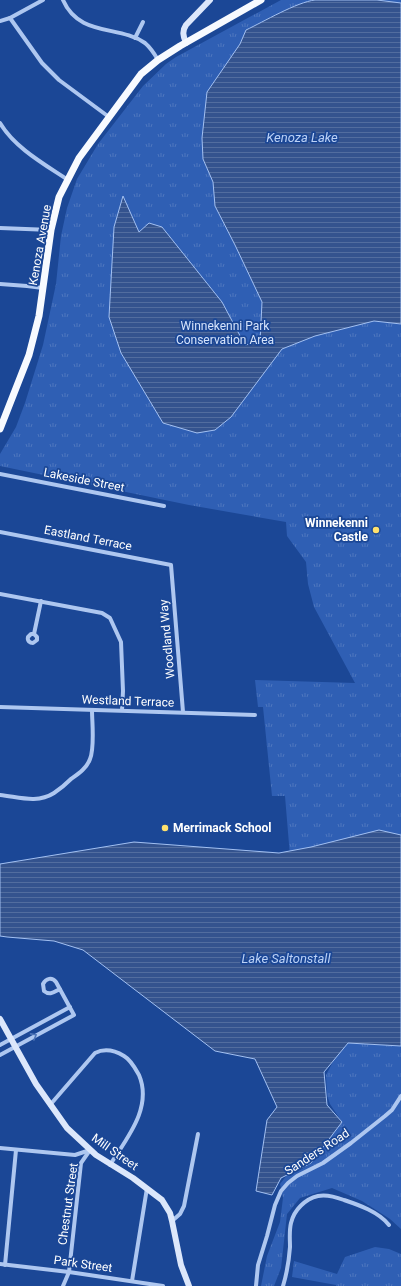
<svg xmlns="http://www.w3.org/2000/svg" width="401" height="1286" font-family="Roboto,sans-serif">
<defs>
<pattern id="grass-tufts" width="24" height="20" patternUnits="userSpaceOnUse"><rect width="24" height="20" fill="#2f5fb4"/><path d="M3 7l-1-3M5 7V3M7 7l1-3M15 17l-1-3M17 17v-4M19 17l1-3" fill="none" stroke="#4e77bf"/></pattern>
<pattern id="water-rules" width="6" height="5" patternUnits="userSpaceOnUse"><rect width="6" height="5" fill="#34538e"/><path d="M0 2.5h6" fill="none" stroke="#526d9f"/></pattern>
</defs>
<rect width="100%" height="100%" fill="#1b4796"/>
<g fill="url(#grass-tufts)">
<path d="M281,0H401V842L290,856L285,796H272L263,707H258L255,680L355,683L314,607L308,584L306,562L287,536L286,522L189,505L0,466V454L16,427L25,403L43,345L56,284L61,236L67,208L77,179L98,144L143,86L166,64L176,57Z"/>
<path d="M348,1043L401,1046V1229L390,1219L362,1201L332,1188L300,1198L287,1214L281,1268L274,1286H261L267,1256L280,1222L283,1198L280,1184L287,1175L302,1169L313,1161L342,1122L330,1104L327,1095L326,1075L336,1056Z"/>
<path d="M375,1247L389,1249L401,1254V1286H336V1285L292,1277L294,1261L337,1274L345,1257Z"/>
</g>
<g fill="url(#water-rules)" stroke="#a2c0f2">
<path d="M315,0H377L401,3V324L374,321L315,336L282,349L231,417L215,430L197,433L163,423L121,353L109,317L114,227L123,196L139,232L149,223L162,227L222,302L245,345L260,342L262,302L235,245L215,206L213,182L203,159L202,138L207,92L240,44L246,30C263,22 297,2 315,0Z"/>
<path d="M379,830L401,835V1046L348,1043L324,1072L327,1105L342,1122L311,1163L281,1178L272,1195L256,1191L267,1120L277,1107L255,1059L215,1051L83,950L54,941L7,937L0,936V864L134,842L279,853L311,847Z"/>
</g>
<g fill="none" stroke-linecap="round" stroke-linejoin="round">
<g stroke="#aec7f0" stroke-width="4">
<path d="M63,0C79,37 119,25 145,43C151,48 154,53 158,60"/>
<path d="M10,18L43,0"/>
<path d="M0,21L10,18L42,63L59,80L109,117"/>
<path d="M135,38L143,22"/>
<path d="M0,123C15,148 44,164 68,180"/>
<path d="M0,228L51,230"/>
<path d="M0,284L27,286L43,288"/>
<path d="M0,474L164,506"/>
<path d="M0,532L171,565L183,712"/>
<path d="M0,594L102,613L110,618L121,642L123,691L122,710"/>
<path d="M34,634L37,637V640L33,643C30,643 27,641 28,637L31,634H34L41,601"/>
<path d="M0,707L255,715"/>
<path d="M0,795C19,797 37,804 54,793C60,789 66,784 71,779C78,774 87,768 90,759C95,747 92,723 92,710"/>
<path d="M0,1045L70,1007"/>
<path d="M0,1055L74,1015L56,982C52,977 46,978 43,984L44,991C50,996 54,992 60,989"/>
<path d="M50,1105L95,1053C105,1048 114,1050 124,1056C131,1060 135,1068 139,1075C153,1108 126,1139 110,1165"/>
<path d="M0,1148L75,1155L90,1150"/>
<path d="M172,1221L180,1214L184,1206L198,1134"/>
<path d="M0,1264L69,1272L163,1286"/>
<path d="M5,1265L16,1150"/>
<path d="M132,1281L147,1188"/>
<path d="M63,1286L69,1272L81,1163L90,1150"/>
<path d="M256,1286L258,1265L267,1236L275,1205L281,1191L288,1183L297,1176L323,1163L351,1143L385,1116L392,1110L401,1096"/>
<path d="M283,1286C287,1273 289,1260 290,1247C290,1239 289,1231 291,1223C294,1210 305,1199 318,1196C326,1194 336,1197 344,1200C359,1205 379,1212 389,1225"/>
</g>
<g stroke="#dce7fb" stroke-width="6">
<path d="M186,43C183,36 182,31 186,25L210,0"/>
<path d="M0,1019L36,1084L67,1128L96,1155L133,1178L162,1200L170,1213L172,1221L181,1265L189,1286"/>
</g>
<path stroke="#f7faff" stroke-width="7" d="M0,429L29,355L39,316L51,230L59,197L79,158L141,74L158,60L180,46L261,0"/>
</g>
<defs><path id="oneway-chevron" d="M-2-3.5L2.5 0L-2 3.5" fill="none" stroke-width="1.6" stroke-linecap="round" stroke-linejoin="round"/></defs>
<use stroke="#4e74b6" href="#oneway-chevron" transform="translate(34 1036) rotate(-29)"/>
<g fill="#ffe16d" stroke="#1b4796" stroke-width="1.5">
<circle cx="376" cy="530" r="4"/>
<circle cx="165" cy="828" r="4"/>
</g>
<g text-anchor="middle" stroke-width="3.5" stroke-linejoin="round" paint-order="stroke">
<g font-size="12" fill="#fff" stroke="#1b4796">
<text transform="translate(40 245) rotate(-80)" y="4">Kenoza Avenue</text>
<text transform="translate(84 480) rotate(11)" y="4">Lakeside Street</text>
<text transform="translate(88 538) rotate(11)" y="4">Eastland Terrace</text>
<text transform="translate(167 639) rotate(-95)" y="4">Woodland Way</text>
<text transform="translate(128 701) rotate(2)" y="4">Westland Terrace</text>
<text transform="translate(115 1152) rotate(35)" y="4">Mill Street</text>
<text transform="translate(317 1152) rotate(-33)" y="4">Sanders Road</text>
<text transform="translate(68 1204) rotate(-82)" y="4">Chestnut Street</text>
<text transform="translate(83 1264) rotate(8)" y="4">Park Street</text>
</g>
<g font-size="12" fill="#d5e3fb" stroke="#1b4796">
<text x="225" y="330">Winnekenni Park<tspan x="225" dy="14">Conservation Area</tspan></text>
</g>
<g font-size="12" font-weight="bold" fill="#fff" stroke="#1b4796" text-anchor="end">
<text x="368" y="527">Winnekenni<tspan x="368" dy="14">Castle</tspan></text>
<text x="173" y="832" text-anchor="start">Merrimack School</text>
</g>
<g font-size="13" font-style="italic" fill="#bbd1f6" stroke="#1b4796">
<text x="302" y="142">Kenoza Lake</text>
<text x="286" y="963">Lake Saltonstall</text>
</g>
</g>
</svg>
